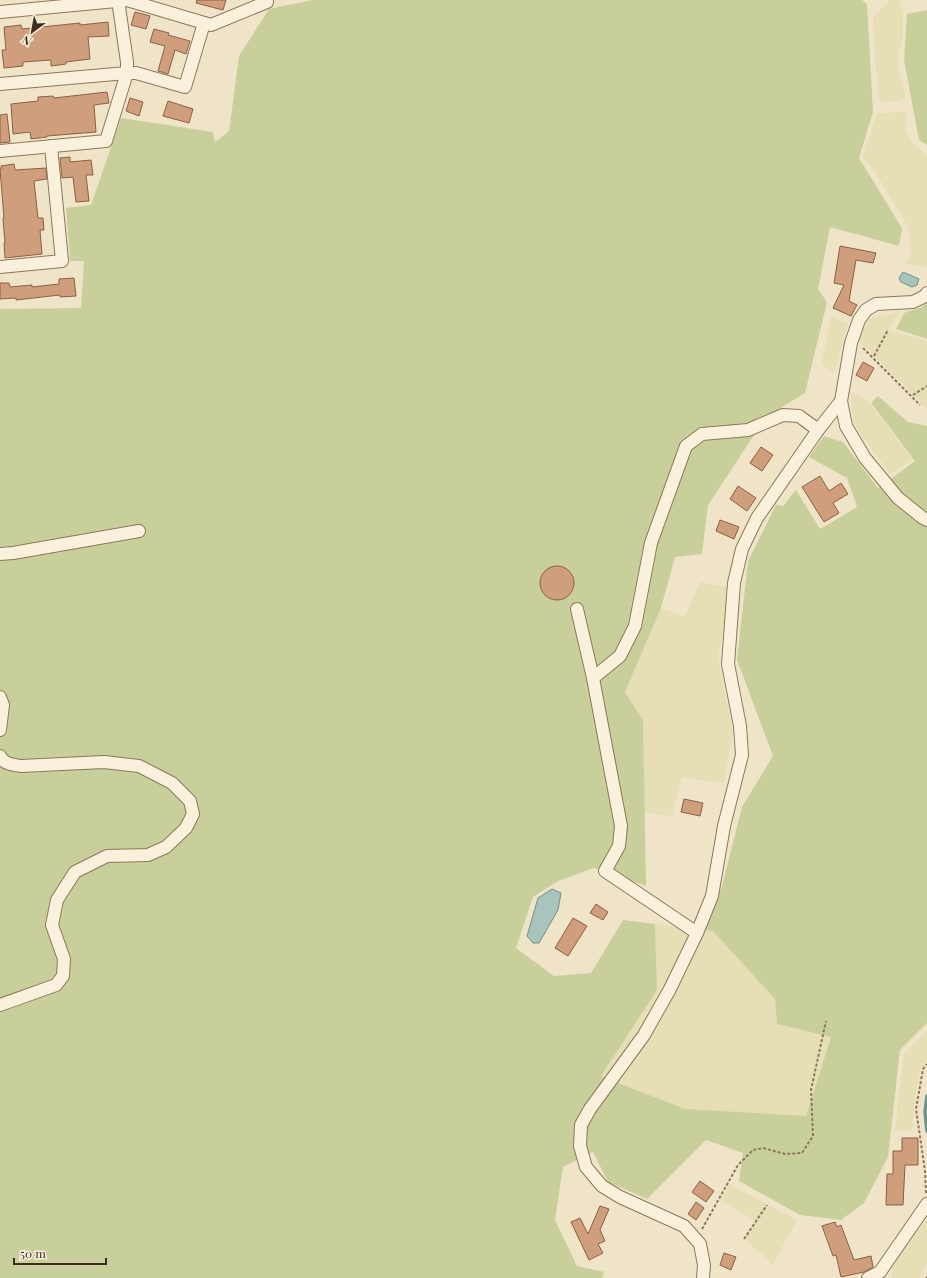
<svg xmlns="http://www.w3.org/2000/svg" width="927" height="1278" font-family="'Playfair Display',serif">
<rect width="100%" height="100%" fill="#f0e4c8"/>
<g fill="#e6deb5">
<path d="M889,0H898L903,14V38L898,56L899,71L906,98L898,101L880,102L875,61L873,17Z"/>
<path d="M907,112L905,128L911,142L927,156V266L926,267L905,264L912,252L908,228L901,214L875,172L863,157L877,113Z"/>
<path d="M901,311L888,330L927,341V409L858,340L870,319Z"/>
<path d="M831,317L848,323L834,373L822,364Z"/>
<path d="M851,393L865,398L913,460L890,474L853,423Z"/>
<path d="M700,582L730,588L718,658L733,732L724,783L682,777L672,816L644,812L643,720L625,692L661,608L685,617Z"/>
<path d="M655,924L713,931L775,999L777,1024L831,1037L806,1116L685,1109L601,1076L657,990Z"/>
<path d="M927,1031V1061L920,1071L915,1098L912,1131L895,1130L903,1056Z"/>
<path d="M730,1185L797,1220L773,1264L744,1239L756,1221L720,1200Z"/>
<path d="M927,1217V1263L919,1278H892V1267Z"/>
</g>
<g fill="#c9cf9b">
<path d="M312,0H862L867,4L873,112L859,158L902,228L899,246L830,227L818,289L827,302L805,393L766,417L708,505L702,554L675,557L661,608L625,692L643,720L646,886L594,868L558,881L533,897L516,948L554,976L591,973L623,920L655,924L657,990L601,1076L685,1109L806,1116L831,1037L777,1024L775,999L713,931L704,930L721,890L742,807L773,756L737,660L748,561L776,505L783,506L796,490L820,529L857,507L847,478L809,457L824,436L843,442L878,488L915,461L871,403L878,396L908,422L927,426V1023L900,1050L888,1157L864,1203L841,1220L800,1215L739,1181L743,1153L706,1140L647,1199L608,1182L593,1152L563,1167L555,1220L577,1266L604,1272L602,1278H0V309L81,308L84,261H70L66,208L91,205L121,118L213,132L215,142L229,131L239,56L269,9Z"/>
<path d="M927,10V145L919,140L904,60L907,14Z"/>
<path d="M927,301V339L896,329L904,313L922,307Z"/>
</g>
<g fill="#a9c4bc" stroke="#6f938a">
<path d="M903,272L919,279L917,285L912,287L901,282L899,278Z"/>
<path d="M552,889L561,893L558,910L539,943H533L527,936L538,898Z"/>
</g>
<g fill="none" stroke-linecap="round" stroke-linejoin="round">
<path stroke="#6f938a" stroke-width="3.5" d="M927,1096L925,1112L927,1131"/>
</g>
<g fill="#cf9f7d" stroke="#8d5f41">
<path d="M197,0H226L223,10L196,3Z"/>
<path d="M135,12L150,16L146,29L131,25Z"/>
<path d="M108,22L109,36L88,37L90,59L66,62V64L51,66V60L23,62V66L4,68L2,50H6L4,27L21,25L22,29L80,23V25Z"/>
<path d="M154,29L169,33L168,35L190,41L186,54L175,50L168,74L158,71L165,46L150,42Z"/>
<path d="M107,92L109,103L94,105L96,132L47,136V137L31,139L30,132L13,134L11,104L38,101V97L53,96L54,98Z"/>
<path d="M130,98L143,102L139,116L126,111Z"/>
<path d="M168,101L193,109L189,123L163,116Z"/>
<path d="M7,114L10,142L0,143V115Z"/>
<path d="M70,157V162L91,160L93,175H86L89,201L76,202L73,177L62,178L60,158Z"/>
<path d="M14,164L15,170L46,168L47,179L34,181L38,218H43L44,230H40L42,254L5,258L4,243H5L3,218H4L0,169H1V166Z"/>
<path d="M840,246L876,253L873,263L856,260L849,301L857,305L851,316L833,308L844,285L834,283Z"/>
<path d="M74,278L76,296L60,297V295L16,300V298L0,299V283H9L10,287L32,285V287L59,284V279Z"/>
<path d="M863,362L874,368L867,381L856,375Z"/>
<path d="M761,447L773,455L762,471L750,463Z"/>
<path d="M820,476L829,491L841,483L848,494L833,503L839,513L824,522L802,487Z"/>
<path d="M738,486L756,498L747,511L730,499Z"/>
<path d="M720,520L739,527L734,539L716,531Z"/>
<circle cx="557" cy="583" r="17"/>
<path d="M684,799L703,803L700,816L681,812Z"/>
<path d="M596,904L608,912L603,920L590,913Z"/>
<path d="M573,918L587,926L568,956L555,948Z"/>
<path d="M902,1138H918V1165H905L903,1205H886L887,1174H893V1151H902Z"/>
<path d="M700,1181L714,1191L706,1202L692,1192Z"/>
<path d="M696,1202L704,1208L696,1220L688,1214Z"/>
<path d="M600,1206L609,1209L600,1230L605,1241L598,1244L603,1253L589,1260L571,1222L580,1218L588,1234Z"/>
<path d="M835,1222L837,1227L841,1225L854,1260L871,1256L873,1267L864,1272L841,1277L836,1255L833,1256L822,1226Z"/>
<path d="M724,1253L736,1257L731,1270L720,1265Z"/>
</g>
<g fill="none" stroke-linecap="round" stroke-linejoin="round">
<defs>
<g id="minor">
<path d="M0,12L127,0L211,25L267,2V0"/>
<path d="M0,84L127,73H136L185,87L204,23"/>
<path d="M0,151L106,141L127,73V62L118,0"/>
<path d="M0,267L62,261L51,146"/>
<path d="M927,293L925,296L913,302L876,304L866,310L859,320L851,343L841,401L846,426L865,458L898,498L923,518L927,520"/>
<path d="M0,554L13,553L139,531"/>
<path d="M577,609L593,678L621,826L619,846L605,871L697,933"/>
<path d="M593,678L620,656L635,626L651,543L686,446L702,434L748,430L783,415L799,416L818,430"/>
<path d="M0,697L3,705L0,730"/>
<path d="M0,756C3,764 13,765 21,766L104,762L139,766L172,783L190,801L193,814L186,828L166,847L148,855L107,856L75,872L57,900L52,925L64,959L63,976L56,985L0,1005"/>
<path d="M703,1278L704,1265L700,1244L684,1226L620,1197L602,1186L586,1167L580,1146L581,1125L590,1109L644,1035L670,989L697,933L712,896L724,826L742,755L740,726L728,664L734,583L742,549L757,518L818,430L841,401"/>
<path d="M868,1278L880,1272L927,1204"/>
</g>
</defs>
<use href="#minor" stroke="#8d765c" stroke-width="14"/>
<g stroke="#8d765c" stroke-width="2" stroke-dasharray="3 2" stroke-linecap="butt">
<path d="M863,348L920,405"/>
<path d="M874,356L888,330"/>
<path d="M913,395L927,386"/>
<path d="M926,1193L925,1171L916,1109L923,1069L927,1064"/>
<path d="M702,1229L738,1165L753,1150L763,1148L785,1154L802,1153L813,1136L811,1090L826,1021"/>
<path d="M744,1239L767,1205"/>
<path d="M926,1278L927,1277"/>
</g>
<use href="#minor" stroke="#faf1dc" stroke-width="12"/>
</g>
<g transform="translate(32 32) rotate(212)" stroke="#f7eed8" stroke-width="3" paint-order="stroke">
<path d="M0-3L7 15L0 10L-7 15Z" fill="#3d2e20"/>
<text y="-6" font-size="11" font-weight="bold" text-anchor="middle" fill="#3d2e20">N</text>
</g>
<path d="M14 1258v6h92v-6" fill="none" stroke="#3d2e20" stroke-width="2"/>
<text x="20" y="1258" font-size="12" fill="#3d2e20" stroke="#f7eed8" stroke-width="3" paint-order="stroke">50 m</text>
</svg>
